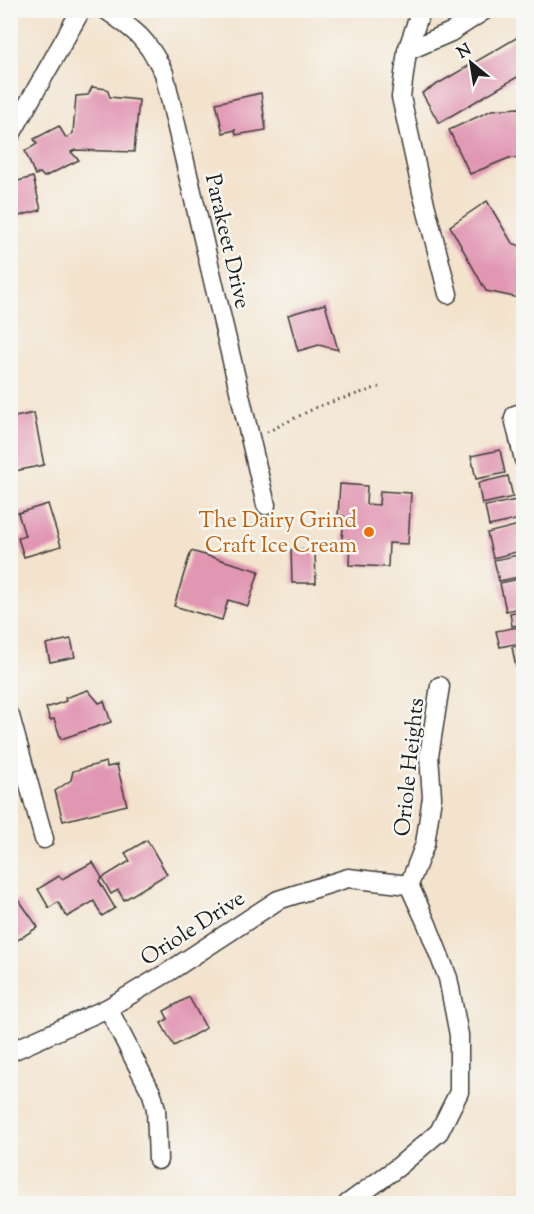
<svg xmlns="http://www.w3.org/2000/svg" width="534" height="1214" font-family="'Sorts Mill Goudy',serif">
<rect width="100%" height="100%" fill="#f6f6f2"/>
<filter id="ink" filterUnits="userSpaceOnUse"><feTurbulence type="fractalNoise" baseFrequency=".0167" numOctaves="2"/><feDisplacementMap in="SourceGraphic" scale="12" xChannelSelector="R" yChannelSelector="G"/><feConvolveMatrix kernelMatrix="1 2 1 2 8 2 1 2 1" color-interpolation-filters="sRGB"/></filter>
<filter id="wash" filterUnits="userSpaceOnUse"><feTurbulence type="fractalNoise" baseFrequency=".008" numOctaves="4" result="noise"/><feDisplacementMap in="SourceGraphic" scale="24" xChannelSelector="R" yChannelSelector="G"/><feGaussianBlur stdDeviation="1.35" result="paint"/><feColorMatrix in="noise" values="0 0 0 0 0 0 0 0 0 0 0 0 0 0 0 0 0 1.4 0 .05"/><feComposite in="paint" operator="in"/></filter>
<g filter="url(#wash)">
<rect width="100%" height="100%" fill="#f3e3cd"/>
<g id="blocks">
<g fill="#e196b2">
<path d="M518,37L524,48V73L439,123L422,93Z"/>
<path d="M92,87L107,89L110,97L139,100L134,152L75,150L71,152L79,160L44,177L40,173L35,175L25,151L37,144L34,139L59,126L66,138L73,133L76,96L88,95Z"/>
<path d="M261,93L266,130L236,135L235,130L223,133L216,103Z"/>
<path d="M518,108L524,109V159L509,158L470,174L449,130L492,110Z"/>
<path d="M33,177L41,210L12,218L10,183Z"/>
<path d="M487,201L512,243L524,247V299L486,291L450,226Z"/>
<path d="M325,304L338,350L319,345L298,351L288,315Z"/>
<path d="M34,413L44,465L10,472V418Z"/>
<path d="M500,450L505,473L476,479L471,456Z"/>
<path d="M508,476L513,497L482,504L478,483Z"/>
<path d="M340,484L367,486L366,504L379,505L380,491L411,493L408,544L389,543L388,567L349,565L350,540H342L344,516L338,515Z"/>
<path d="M517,500L520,519L489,526L485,506Z"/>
<path d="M48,504L61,546L24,557L18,538L25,536L18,513Z"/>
<path d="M519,525L524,550L493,558L487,533Z"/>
<path d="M291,550H315L316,583H292Z"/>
<path d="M191,551L259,571L248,606L228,600L222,620L174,606Z"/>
<path d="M524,554V576L499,581L494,560Z"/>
<path d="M524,578V607L506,611L500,583Z"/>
<path d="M524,610V624L512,626L510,613Z"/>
<path d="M524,626V642L500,647L496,631Z"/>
<path d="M71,639L75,657L50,662L46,644Z"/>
<path d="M524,644V666L516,667L512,647Z"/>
<path d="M524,668V685H522L519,669Z"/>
<path d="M88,690L99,703L104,701L111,722L61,739L54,719L50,720L46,708L66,701L65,698Z"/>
<path d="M106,762L107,767L117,765L127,805L63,821L55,791L71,780L73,771Z"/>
<path d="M147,840L167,874L124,900L118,890L111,894L102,878L130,861L125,853Z"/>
<path d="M93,862L102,878L99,881L115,908L102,916L94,901L67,917L58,902L49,908L38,889L59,876L62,879Z"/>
<path d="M19,900L38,927L10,945V902Z"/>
<path d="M189,997L206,1028L174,1046L161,1023L168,1019L164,1011Z"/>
</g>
</g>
</g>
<g filter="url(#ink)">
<use href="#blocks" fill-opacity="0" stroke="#3c3a37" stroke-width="1.5"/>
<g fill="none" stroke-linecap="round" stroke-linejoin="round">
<defs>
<g id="street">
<path d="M106,10C136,31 147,39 164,73L266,505"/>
<path d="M421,10L407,51L401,97L422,192L448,294"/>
<path d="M407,51L451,32L485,10"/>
<path d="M10,136L81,10"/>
<path d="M524,412L515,415L514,418L524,460"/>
<path d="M10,716L44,839"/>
<path d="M409,885L425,844L432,797L429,756L440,686"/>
<path d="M108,1008L152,1094L156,1109L158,1160"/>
<path d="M10,1052L108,1008L170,971L278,900L348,878L409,885"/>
<path d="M347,1204L398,1167L439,1132L459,1092V1035L448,978L427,924L409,885"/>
</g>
</defs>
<use href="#street" stroke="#3c3a37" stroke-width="21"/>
<path stroke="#3c3a37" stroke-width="3" stroke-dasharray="1.5 4.5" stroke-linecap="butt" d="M267,432L319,406L379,387"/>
<use href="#street" stroke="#fff" stroke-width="18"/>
</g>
</g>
<circle fill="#e8710a" stroke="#f6f6f2" stroke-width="2" cx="369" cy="532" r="6"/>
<g text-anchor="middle" stroke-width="5" stroke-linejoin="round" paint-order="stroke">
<g font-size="22" fill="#1c1c1c" stroke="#f6f6f2">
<text transform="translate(229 241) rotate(77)" y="8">Parakeet Drive</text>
<text transform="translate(408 767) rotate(-84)" y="8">Oriole Heights</text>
<text transform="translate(192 927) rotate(-33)" y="8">Oriole Drive</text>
</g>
<g font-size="22" fill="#c56008" stroke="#f6f6f2" text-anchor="end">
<text x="357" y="527">The Dairy Grind<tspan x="357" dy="25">Craft Ice Cream</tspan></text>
</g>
</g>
<rect width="534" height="1214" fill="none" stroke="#f6f6f2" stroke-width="36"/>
<g transform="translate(471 63) rotate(330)" stroke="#f6f6f2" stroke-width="4.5" paint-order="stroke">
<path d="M0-4.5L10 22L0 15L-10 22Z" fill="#1c1c1c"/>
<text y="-9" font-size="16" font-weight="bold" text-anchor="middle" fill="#1c1c1c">N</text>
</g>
</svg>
